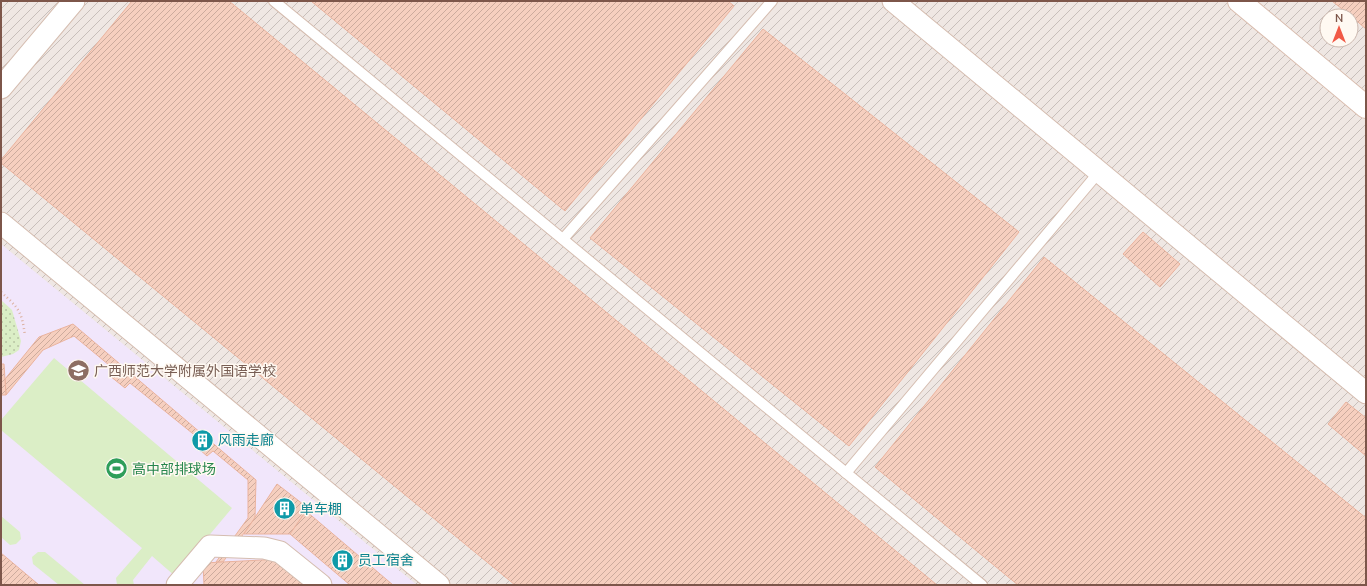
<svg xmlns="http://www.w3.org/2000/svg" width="1367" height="586" font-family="'Nunito Sans','Noto Sans SC',sans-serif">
<defs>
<pattern id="industrial-furrows" width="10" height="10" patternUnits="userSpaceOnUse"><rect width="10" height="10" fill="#efe7e3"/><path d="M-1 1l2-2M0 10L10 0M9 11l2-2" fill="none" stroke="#c7beba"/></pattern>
<pattern id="garden-dots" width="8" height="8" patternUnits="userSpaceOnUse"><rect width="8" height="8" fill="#dbeec6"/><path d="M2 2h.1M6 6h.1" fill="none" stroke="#b7c4a3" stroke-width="1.8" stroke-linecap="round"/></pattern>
<pattern id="building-hatch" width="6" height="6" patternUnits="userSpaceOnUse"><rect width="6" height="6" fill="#f6cfbf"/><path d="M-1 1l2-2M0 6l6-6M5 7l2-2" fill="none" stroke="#ccab9d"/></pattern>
</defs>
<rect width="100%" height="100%" fill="#fef4ea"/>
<path fill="url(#industrial-furrows)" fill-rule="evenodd" d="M1,1H1366V585H1ZM1327,16H1351V40H1327Z"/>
<path fill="#f1e6fb" d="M1,244L312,499L417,585H1Z"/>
<g fill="#dbeec6">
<path d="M54,358L232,508L175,576L152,556L133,580L134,585H117L116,578L142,548L1,430V420Z"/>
<path d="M1,516L20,532L21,539L16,544L10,545L1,537Z"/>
<path d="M38,552H45L85,585H59L33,564L32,557Z"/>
</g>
<path fill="url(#garden-dots)" d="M1,300L12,310L21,341L19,350L13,354L1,357Z"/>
<g fill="url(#building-hatch)" stroke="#eab39e">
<path d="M132,1H229L937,585H515L1,163V160Z"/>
<path d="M311,1H728L734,6L565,211Z"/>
<path d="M1332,1H1366V29L1351,16Z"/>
<path d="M763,29L1019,232L849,446L590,238Z"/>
<path d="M1143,232L1180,264L1160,287L1123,254Z"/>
<path d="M1044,257L1366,518V585H1018L875,467Z"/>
<path d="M73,324L256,480L255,518L223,562H216L248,518V480L213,451L207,456L192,443L197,437L130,383L125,388L110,376L115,370L74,336L43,350L6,395L5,379L39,337Z"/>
<path d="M1,364H4L6,395H1Z"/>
<path d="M1346,402L1366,418V456L1328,424Z"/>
<path d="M277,484L308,508L306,511L290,534H244Z"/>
<path d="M306,511L393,585H350L290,534Z"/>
<path d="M1,553L39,585H1Z"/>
<path d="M282,559L314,585H204L203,563Z"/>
</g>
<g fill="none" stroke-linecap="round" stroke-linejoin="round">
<defs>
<g id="lane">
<path d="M274,1L982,585"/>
<path d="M563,239L772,1"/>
<path d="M846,473L1099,172"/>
</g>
<g id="street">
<path d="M893,1L1366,393"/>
<path d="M1,88L74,1"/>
<path d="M1,223L439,585"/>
<path d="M177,585L210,546L264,548L280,552L321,585"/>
</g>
<path id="secondary" d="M1239,1L1366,107"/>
</defs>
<use href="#lane" stroke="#d5bdb0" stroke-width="12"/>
<use href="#street" stroke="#d5bdb0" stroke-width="23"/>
<use href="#secondary" stroke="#dabeb0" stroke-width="24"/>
<path stroke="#dcb1a1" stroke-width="2.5" stroke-dasharray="1 3" stroke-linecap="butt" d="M1,292C19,308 22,312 25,336"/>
<use href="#lane" stroke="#fff" stroke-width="10"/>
<use href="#street" stroke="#fff" stroke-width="21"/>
<use href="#secondary" stroke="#fff" stroke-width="22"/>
</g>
<defs>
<symbol id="school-disc" viewBox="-11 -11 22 22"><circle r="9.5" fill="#8d6e63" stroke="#fff9f2"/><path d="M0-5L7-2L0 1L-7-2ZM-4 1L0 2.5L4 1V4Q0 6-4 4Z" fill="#fff"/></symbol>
<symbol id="building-disc" viewBox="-11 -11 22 22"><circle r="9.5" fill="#0f9aa8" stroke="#fff9f2"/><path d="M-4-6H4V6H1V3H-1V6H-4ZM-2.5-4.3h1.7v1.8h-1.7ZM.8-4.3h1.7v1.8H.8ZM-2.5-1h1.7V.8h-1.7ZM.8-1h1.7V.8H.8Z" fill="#fff"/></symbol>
<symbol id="stadium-disc" viewBox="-11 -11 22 22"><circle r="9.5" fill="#2e9e5b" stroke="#fff9f2"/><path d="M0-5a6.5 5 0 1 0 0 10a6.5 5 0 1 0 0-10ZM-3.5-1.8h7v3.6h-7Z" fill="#fff"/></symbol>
</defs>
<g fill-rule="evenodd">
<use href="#school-disc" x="66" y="358" width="25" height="25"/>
<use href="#building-disc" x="190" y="428" width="25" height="25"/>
<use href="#stadium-disc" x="104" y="456" width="25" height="25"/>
<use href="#building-disc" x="272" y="496" width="25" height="25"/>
<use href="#building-disc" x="330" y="548" width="25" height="25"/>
</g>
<g text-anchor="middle" stroke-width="3" stroke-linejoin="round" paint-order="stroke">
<g font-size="14" fill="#785e54" stroke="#fff9f2" text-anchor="start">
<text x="94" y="376">广西师范大学附属外国语学校</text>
</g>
<g font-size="14" fill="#0d838f" stroke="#fff9f2" text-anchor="start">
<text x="218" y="445">风雨走廊</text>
<text x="300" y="514">单车棚</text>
<text x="358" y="565">员工宿舍</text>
</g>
<g font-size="14" fill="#27864d" stroke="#fff9f2" text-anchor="start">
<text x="132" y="474">高中部排球场</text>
</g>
</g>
<rect width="1367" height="586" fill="none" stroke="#7d564a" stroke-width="4"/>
<g transform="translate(1339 28)"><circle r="19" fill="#fff9f2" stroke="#cbb8af"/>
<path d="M0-3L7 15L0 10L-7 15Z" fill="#f15946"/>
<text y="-6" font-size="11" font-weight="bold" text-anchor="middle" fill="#7d564a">N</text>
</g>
</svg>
